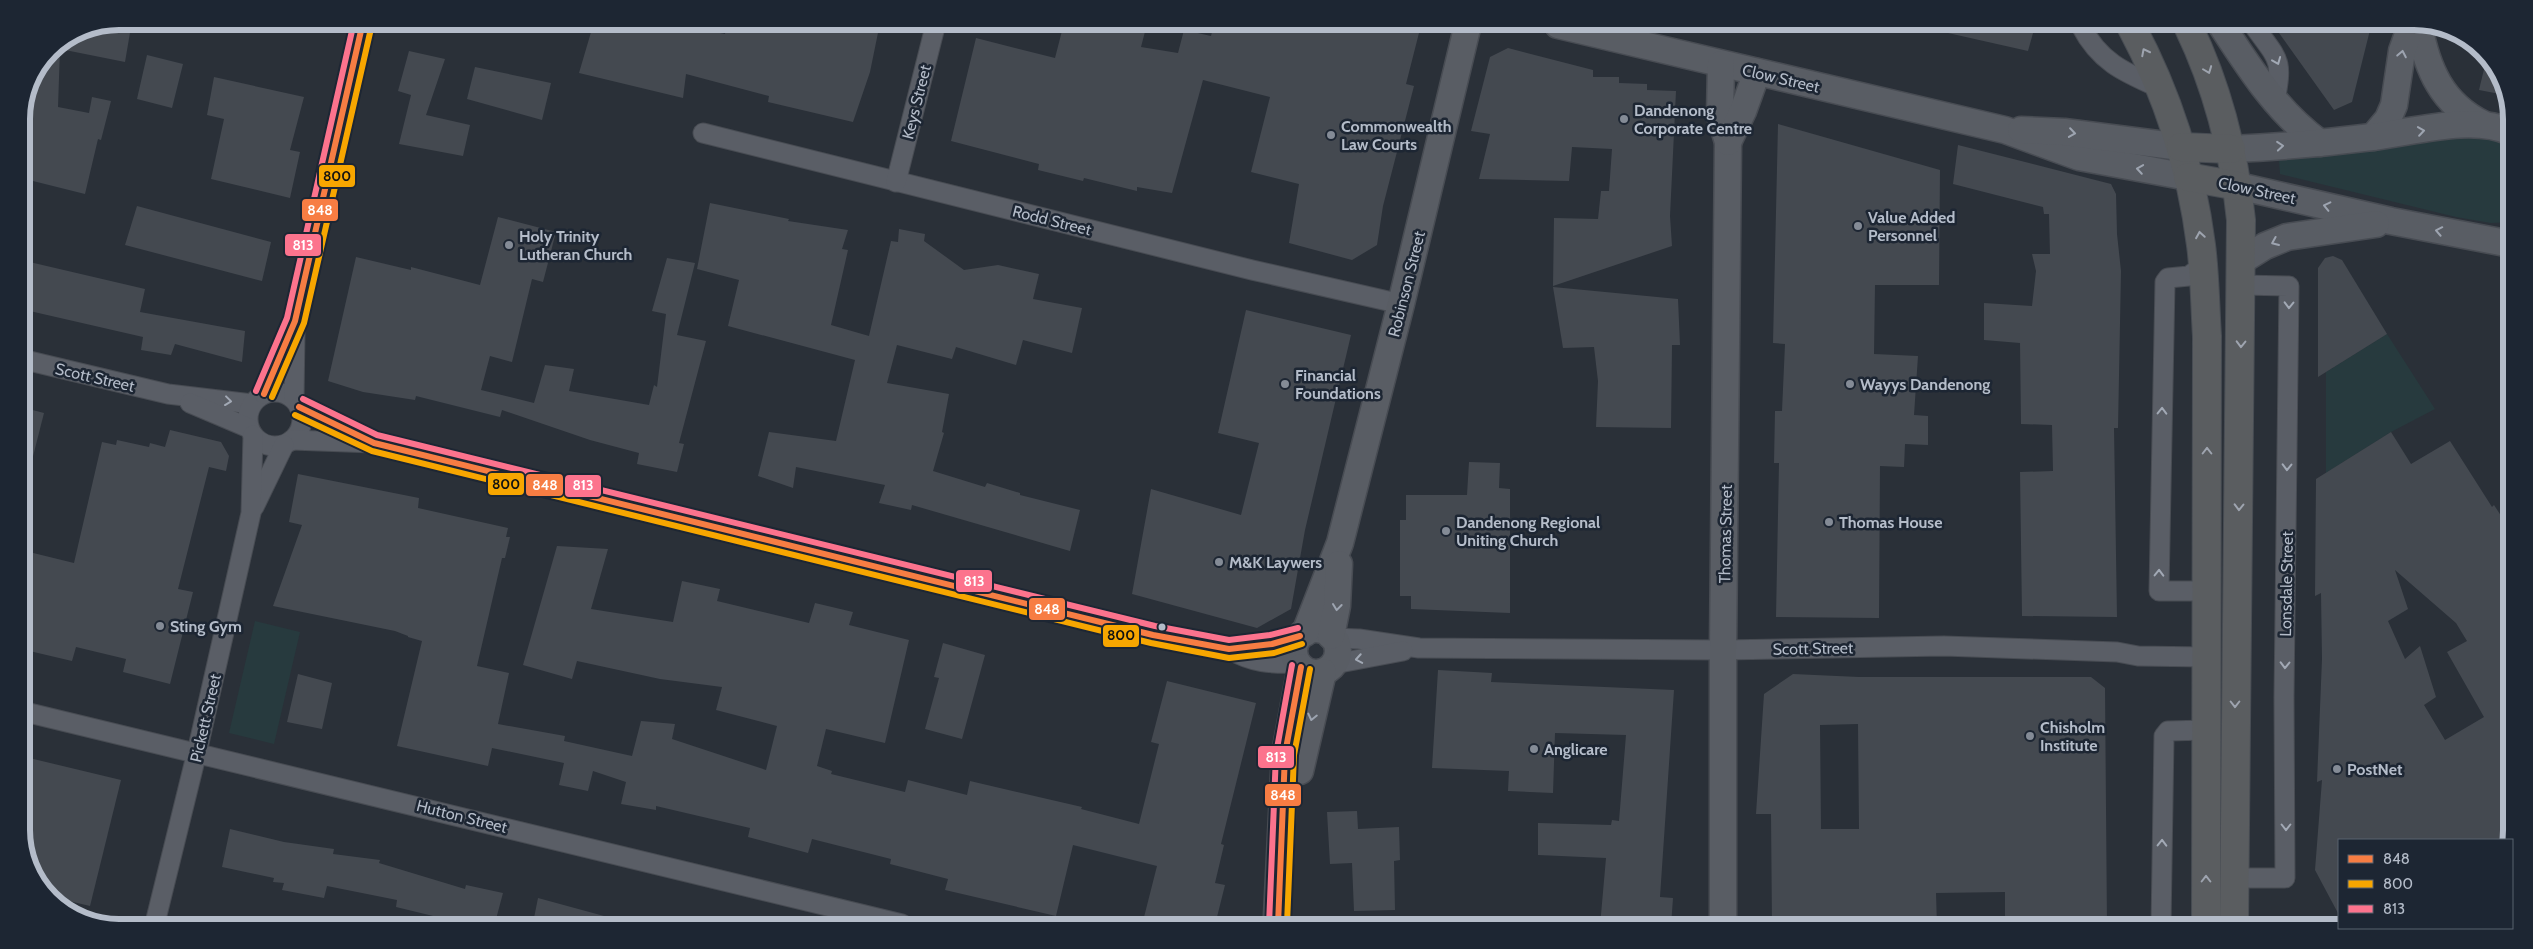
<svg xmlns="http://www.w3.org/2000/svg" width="2533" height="949" font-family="Cabin,sans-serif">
<rect width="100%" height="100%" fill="#2a3038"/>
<g fill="#273a3e">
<path d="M2477,136L2511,145V222L2491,223L2456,217L2280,174L2279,160L2453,137Z"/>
<path d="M2387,334L2435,409L2391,432L2326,473V372Z"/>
<path d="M255,621L300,632L274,744L229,733Z"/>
</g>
<g fill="#444950" fill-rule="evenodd">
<path d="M119,21H132L125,62L60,49L58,107L89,113L92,97L111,101L101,140L98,139L85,194L21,178V113L29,81L50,50L82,29L110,31L112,23Z"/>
<path d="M594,22H665L725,34L726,23H880L870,72L853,122L768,102L769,96L686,74L683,98L579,73Z"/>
<path d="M1064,23L1147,24L1141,47L1178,53L1184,30L1211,36L1214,24H1400L1420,29L1406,84L1414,86L1383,206L1377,245L1352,260L1289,243L1299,184L1251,172L1270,97L1203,80L1172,193L1137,187V191L1084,178L1083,181L1038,170L1039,164L951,141L976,38L1055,58Z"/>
<path d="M1949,25L2035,26L2028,51L1948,33Z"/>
<path d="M2274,26H2371L2352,102L2334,110Z"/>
<path d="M1508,48L1593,70V77H1619V83L1647,84V90L1676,91L1670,216L1672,246L1553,286L1554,218L1598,219L1601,191H1609L1612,149L1572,147L1569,181L1479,179L1490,134L1471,131L1490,57Z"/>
<path d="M409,51L445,59L426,115L470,125L463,156L399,144L411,95L398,91Z"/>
<path d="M147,55L183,64L172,108L137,99Z"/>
<path d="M2487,57L2492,60L2505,95L2479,90Z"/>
<path d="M475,67L551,83L542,120L467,99Z"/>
<path d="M214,77L304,97L290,150L300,152L290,198L211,179L224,119L207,115Z"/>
<path d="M1778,124L1940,170L1939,285H1875L1874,354L1918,356L1914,415L1928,416V445L1905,444L1904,467L1880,466L1879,618L1776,617L1779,463H1774L1775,411H1782L1785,344L1773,343Z"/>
<path d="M1958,145L2111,184L2116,194L2117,234L2121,271L2118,428H2114L2117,617L2022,616L2020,472L2053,471L2052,425L2021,424L2020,343L1984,340V303L2032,306L2036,271L2032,254H2050L2049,214H2044L2043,207L1953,184Z"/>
<path d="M710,203L789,219L788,221L848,230L842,249L848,250L831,325L869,336L891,241L898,242L899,229L925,234L924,241L964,270L998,265L1039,274L1033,299L1082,308L1072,353L1023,340L1016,365L956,347L952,359L897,345L887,383L949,394L942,432L944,433L933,471L985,487L987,483L1020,493V495L1080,510L1070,551L912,505L911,510L879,503L885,485L796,467L793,488L758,476L769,432L836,441L855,360L728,326L739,280L697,269Z"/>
<path d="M137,206L271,242L262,281L125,245Z"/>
<path d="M498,217L556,232L543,282L532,279L512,362L490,356L481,390L534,403L545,365L574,369L569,391L649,405L654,385L657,387L666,314L652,311L667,258L695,263L677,335L706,341L679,443L684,444L677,472L637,464L639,453L590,440L502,410L500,417L416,396L415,400L363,392L328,381L356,257L411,270V267L480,285Z"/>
<path d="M2333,256L2342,260L2387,334L2318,377V268L2325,258Z"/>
<path d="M21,260L145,289L140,312L245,331L242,362L175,344L171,355L141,350L143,337L21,309Z"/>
<path d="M1553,287L1678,299L1680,345H1672L1671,428L1596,427L1598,381L1594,347L1563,348Z"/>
<path d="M1246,310L1351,335L1305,530L1291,609L1257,628L1132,594L1151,489L1241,515L1259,443L1218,433Z"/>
<path d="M21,407L44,413L28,476L21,475Z"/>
<path d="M170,430L221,442L229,456L226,471L209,467L178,589L193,592L170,684L123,672L126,659L76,647L72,661L21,649V550L74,563L102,442L116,445L117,440L149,447L150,443L165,447Z"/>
<path d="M2391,432L2411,464L2450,441L2492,507L2494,505L2509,528L2507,840H2339V915L2315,870L2322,780L2317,782L2322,659L2321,593L2315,596L2316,479ZM2395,570L2456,623L2467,641L2447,652L2484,717L2445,740L2424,705L2436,697L2420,646L2405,659L2388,621L2408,609Z"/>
<path d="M1469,462L1500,463L1499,488L1510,489V613L1411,609V596H1400V520H1406V495H1467Z"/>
<path d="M298,474L419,498L418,508L508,528L506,537H510L505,558H502L477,666L509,673L498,724L565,736L564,741L632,756L641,721L675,724L672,739L766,770L777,726L716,710L722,687L660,679L577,661L572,679L523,665L557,546L608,549L591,609L673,622L682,581L720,589L717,601L809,623L815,603L853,612L849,625L909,640L885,743L826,729L817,766L832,771L831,774L905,792L908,780L967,795L970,781L1082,807L1081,809L1139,824L1159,744L1151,742L1167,681L1256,703L1221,844L1224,845L1215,883L1225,885L1215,925H1142L1157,866L1073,845L1056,916L945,890L948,879L890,864L891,859L812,839L808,853L748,837L750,828L656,806V810L621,804L626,782L593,771L588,791L559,785L564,763L492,748L488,766L397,746L422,641L408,637V636L395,631L273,606L302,525L289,522Z"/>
<path d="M943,643L985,655L962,739L925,729L939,678L934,677Z"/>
<path d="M1438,670L1492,673L1491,682L1674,690L1660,897L1673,898L1671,926H1600L1606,858L1538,855V823L1611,825L1612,820L1619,821L1626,735L1555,733L1553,793L1508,791L1509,771L1432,768Z"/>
<path d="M298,674L332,683L322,729L287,722Z"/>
<path d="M1793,674L1859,677H2091L2105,688L2107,927H2005V892L1936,893L1937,927L1772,926L1771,814H1756L1764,694ZM1858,724L1859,829H1821L1820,725Z"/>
<path d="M21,756L121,780L90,906L52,897L41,889L21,837Z"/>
<path d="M1357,811L1358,829L1399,827L1400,860L1394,861L1395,910L1354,911L1352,863L1330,864L1327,812Z"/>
<path d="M230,829L284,842L334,849L333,854L380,860L379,863L465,889L466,885L503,893L495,923H462L396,907L397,900L327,886L324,898L282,890L284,883L273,882L274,878L222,867Z"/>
<path d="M538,898L604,916L603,924L533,923Z"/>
</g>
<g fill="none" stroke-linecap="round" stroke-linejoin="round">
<defs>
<g id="street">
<path d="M2081,26C2100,63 2126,73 2162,89"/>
<path d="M2254,26C2279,61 2283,58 2275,101"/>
<path d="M703,133L1252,270L1401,304"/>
<path d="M896,182L936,23"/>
<path d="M2203,265L2189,276L2168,278L2165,282L2159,591H2207"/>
<path d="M21,359L168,394L252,404"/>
<circle cx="275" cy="419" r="27"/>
<path d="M264,394L295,321L363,22"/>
<path d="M294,399L295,332"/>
<path d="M190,403L249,428"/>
<path d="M299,407L366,439"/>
<path d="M292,440L374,443L1153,635L1229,649L1272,644L1300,636"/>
<path d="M254,507L284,445"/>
<path d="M1333,638L1359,639L1419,648L1723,650L1944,646L2117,652L2138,656L2206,657"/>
<path d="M1229,649C1251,663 1272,664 1297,663"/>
<path d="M1334,664L1403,651"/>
<path d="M21,711L902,924"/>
<path d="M2235,878H2285L2284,697L2289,286L2242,285"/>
<path d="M155,923L197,752L251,513L253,435"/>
<path d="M2161,927L2164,736L2168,731L2206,730"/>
</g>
<g id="secondary">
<path d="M1558,25L2005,130L2079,157L2188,177"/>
<path d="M2222,26C2250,69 2278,113 2320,143"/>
<path d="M2419,26C2427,69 2442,104 2483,124"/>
<path d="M1721,64L1720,116L1728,142L1723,650V926"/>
<path d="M2021,130L2064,132L2181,147"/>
<path d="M2373,137L2388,119L2394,105L2402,51L2411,26"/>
<path d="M1728,142L1743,111L1757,72"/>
<path d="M2231,149C2278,147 2325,143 2372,137C2414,132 2472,114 2511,132"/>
<path d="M2238,186L2391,221L2511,244"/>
<path d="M2241,261L2265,246L2287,237L2376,224"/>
<circle cx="1316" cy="651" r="22"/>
<path d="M1305,633L1340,543L1401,304L1468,24"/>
<path d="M1331,636L1337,606L1339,564"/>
<path d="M1300,771L1323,672"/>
<path d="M1278,925L1277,916L1285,754L1301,667"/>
</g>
<g id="highway">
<path d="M2131,26C2168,95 2191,167 2201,245C2205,275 2205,306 2207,336L2206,927"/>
<path d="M2188,26C2218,88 2234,151 2241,220L2234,927"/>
<path d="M2181,147L2231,149"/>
<path d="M2188,177L2238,186"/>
</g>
</defs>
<use href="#street" stroke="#484c53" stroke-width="21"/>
<use href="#secondary" stroke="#484c53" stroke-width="29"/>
<use href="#highway" stroke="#474c53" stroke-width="30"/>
<use href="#street" stroke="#5a5e66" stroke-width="19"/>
<use href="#secondary" stroke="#595d64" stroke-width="26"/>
<use href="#highway" stroke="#5a5d60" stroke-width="28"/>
<defs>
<g id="bus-1">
<path d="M264,394L295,321L363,22"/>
<path d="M299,407L374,443L1153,635L1229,649L1272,644L1300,636"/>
<path d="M1278,925L1285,754L1301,667"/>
</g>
<g id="bus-2">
<path d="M272,397L304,323L372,24"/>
<path d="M295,415L372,451L1151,643L1229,658L1274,653L1302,644"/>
<path d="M1287,924L1294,755L1310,669"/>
</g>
<g id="bus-3">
<path d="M256,391L287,318L354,22"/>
<path d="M303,399L377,435L1155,626L1229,640L1270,635L1298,628"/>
<path d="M1269,925L1276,754L1292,665"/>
</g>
</defs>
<use href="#bus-1" stroke="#1d2633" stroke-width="10"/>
<use href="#bus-2" stroke="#1d2633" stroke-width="10"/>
<use href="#bus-3" stroke="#1d2633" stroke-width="10"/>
<use href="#bus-1" stroke="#f77d43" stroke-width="6"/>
<use href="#bus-2" stroke="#f7a600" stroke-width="6"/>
<use href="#bus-3" stroke="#fc738d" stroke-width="6"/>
</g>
<defs><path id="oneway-chevron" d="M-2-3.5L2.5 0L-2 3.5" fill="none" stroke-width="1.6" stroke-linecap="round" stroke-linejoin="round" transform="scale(1.25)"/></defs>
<g stroke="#9ea4af">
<use href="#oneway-chevron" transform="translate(2145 52) rotate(-117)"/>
<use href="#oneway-chevron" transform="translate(2208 70) rotate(69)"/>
<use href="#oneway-chevron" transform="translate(2200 235) rotate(-99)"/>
<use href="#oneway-chevron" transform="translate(2241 344) rotate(91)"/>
<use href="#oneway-chevron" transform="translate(2207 451) rotate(-90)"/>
<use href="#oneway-chevron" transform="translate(2239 507) rotate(91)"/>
<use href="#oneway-chevron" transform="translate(2235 704) rotate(90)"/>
<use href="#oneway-chevron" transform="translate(2206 879) rotate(-90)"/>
</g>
<g stroke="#9da4b0">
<use href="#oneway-chevron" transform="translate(2402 54) rotate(-79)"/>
<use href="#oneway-chevron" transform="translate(2421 131) rotate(-8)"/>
<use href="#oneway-chevron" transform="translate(2072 133) rotate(8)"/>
<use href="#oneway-chevron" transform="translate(2280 146) rotate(-5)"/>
<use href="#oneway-chevron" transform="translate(2140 169) rotate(-171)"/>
<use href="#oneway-chevron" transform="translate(2327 206) rotate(-167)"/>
<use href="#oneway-chevron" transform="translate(2439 231) rotate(-169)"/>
<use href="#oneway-chevron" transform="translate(2275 242) rotate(157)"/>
<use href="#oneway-chevron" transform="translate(1337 607) rotate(97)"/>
<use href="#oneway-chevron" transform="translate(1312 717) rotate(103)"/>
</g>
<g stroke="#a2a9b5">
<use href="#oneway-chevron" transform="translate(2277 61) rotate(68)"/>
<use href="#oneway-chevron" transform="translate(2289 305) rotate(91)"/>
<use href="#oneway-chevron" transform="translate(228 401) rotate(7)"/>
<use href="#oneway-chevron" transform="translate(2162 411) rotate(-89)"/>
<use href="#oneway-chevron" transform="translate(2287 467) rotate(91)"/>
<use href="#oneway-chevron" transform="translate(2159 573) rotate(-89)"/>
<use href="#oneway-chevron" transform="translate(1359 659) rotate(170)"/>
<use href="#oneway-chevron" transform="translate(2285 665) rotate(91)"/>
<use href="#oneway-chevron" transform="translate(2286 827) rotate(90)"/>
<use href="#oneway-chevron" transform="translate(2162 843) rotate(-89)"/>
</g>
<g fill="#848b96" stroke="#1d2633" stroke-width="2">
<circle cx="1624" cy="119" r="5"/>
<circle cx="1331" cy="135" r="5"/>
<circle cx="1858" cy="226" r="5"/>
<circle cx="509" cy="245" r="5"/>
<circle cx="1285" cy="384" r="5"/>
<circle cx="1850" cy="384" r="5"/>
<circle cx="1829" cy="522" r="5"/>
<circle cx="1446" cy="531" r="5"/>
<circle cx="1219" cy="562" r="5"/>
<circle cx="160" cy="626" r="5"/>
<circle cx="2030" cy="736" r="5"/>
<circle cx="1534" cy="749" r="5"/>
<circle cx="2337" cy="769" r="5"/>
</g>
<circle fill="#b4bcc9" stroke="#1d2633" stroke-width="2" cx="1162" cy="627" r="4.5"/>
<g text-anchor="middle" stroke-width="5" stroke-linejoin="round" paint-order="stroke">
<g font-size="16" fill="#b4bcc9" stroke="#1d2633">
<text transform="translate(1781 78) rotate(13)" y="6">Clow Street</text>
<text transform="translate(916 102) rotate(-76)" y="6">Keys Street</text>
<text transform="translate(2257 190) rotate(12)" y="6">Clow Street</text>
<text transform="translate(1052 220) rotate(14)" y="6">Rodd Street</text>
<text transform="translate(1406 284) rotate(-76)" y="6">Robinson Street</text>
<text transform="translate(95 377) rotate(13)" y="6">Scott Street</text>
<text transform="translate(1725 534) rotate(-89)" y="6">Thomas Street</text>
<text transform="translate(2286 584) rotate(-89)" y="6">Lonsdale Street</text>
<text transform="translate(1813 648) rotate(-1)" y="6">Scott Street</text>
<text transform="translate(205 718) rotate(-77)" y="6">Pickett Street</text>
<text transform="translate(462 816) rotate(14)" y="6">Hutton Street</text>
</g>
<g font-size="16" font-weight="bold" fill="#b4bcc9" stroke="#1d2633" text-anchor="start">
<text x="1634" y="116">Dandenong<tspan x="1634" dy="18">Corporate Centre</tspan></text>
<text x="1341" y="132">Commonwealth<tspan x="1341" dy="18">Law Courts</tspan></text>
<text x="1868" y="223">Value Added<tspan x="1868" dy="18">Personnel</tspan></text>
<text x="519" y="242">Holy Trinity<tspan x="519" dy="18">Lutheran Church</tspan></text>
<text x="1295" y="381">Financial<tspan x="1295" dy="18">Foundations</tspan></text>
<text x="1860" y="390">Wayys Dandenong</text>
<text x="1456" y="528">Dandenong Regional<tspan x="1456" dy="18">Uniting Church</tspan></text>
<text x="1839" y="528">Thomas House</text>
<text x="1229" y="568">M&amp;K Laywers</text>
<text x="170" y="632">Sting Gym</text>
<text x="2040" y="733">Chisholm<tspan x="2040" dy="18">Institute</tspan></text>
<text x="1544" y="755">Anglicare</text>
<text x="2347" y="775">PostNet</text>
</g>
</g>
<path d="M0 0H2533V949H0ZM119 30H2414A89 89 0 0 1 2503 119V830A89 89 0 0 1 2414 919H119A89 89 0 0 1 30 830V119A89 89 0 0 1 119 30Z" fill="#1d2633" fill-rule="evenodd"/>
<path fill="none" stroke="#b4bcc9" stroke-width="6" d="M119 30H2414A89 89 0 0 1 2503 119V830A89 89 0 0 1 2414 919H119A89 89 0 0 1 30 830V119A89 89 0 0 1 119 30Z"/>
<g stroke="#1d2633" stroke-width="2">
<rect x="318" y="164" width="38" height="24" rx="5" fill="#f7a600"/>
<rect x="301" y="198" width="38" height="24" rx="5" fill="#f77d43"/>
<rect x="284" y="233" width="38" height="24" rx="5" fill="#fc738d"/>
<rect x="487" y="472" width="38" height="24" rx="5" fill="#f7a600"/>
<rect x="525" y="473" width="39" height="24" rx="5" fill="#f77d43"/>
<rect x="564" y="474" width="38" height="24" rx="5" fill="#fc738d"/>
<rect x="955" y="569" width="38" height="24" rx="5" fill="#fc738d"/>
<rect x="1028" y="597" width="38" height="24" rx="5" fill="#f77d43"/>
<rect x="1102" y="624" width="38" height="24" rx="5" fill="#f7a600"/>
<rect x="1257" y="745" width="38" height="24" rx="5" fill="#fc738d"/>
<rect x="1264" y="783" width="38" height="24" rx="5" fill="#f77d43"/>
</g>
<g font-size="14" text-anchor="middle" font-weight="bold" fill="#fff">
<text x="320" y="215">848</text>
<text x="303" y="250">813</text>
<text x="545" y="490">848</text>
<text x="583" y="490">813</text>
<text x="974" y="586">813</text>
<text x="1047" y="614">848</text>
<text x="1276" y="762">813</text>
<text x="1283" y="800">848</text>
</g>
<g font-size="14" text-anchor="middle" font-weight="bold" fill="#111">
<text x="337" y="181">800</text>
<text x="506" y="489">800</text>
<text x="1121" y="640">800</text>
</g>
<rect x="2338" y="839" width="175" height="90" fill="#1d2633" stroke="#59626f"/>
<rect x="2348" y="855" width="25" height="8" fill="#f77d43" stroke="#59626f"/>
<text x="2383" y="864" font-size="15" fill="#b4bcc9">848</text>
<rect x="2348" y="880" width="25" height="8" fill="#f7a600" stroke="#59626f"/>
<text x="2383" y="889" font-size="15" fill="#b4bcc9">800</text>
<rect x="2348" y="905" width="25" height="8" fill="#fc738d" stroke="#59626f"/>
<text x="2383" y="914" font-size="15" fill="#b4bcc9">813</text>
</svg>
